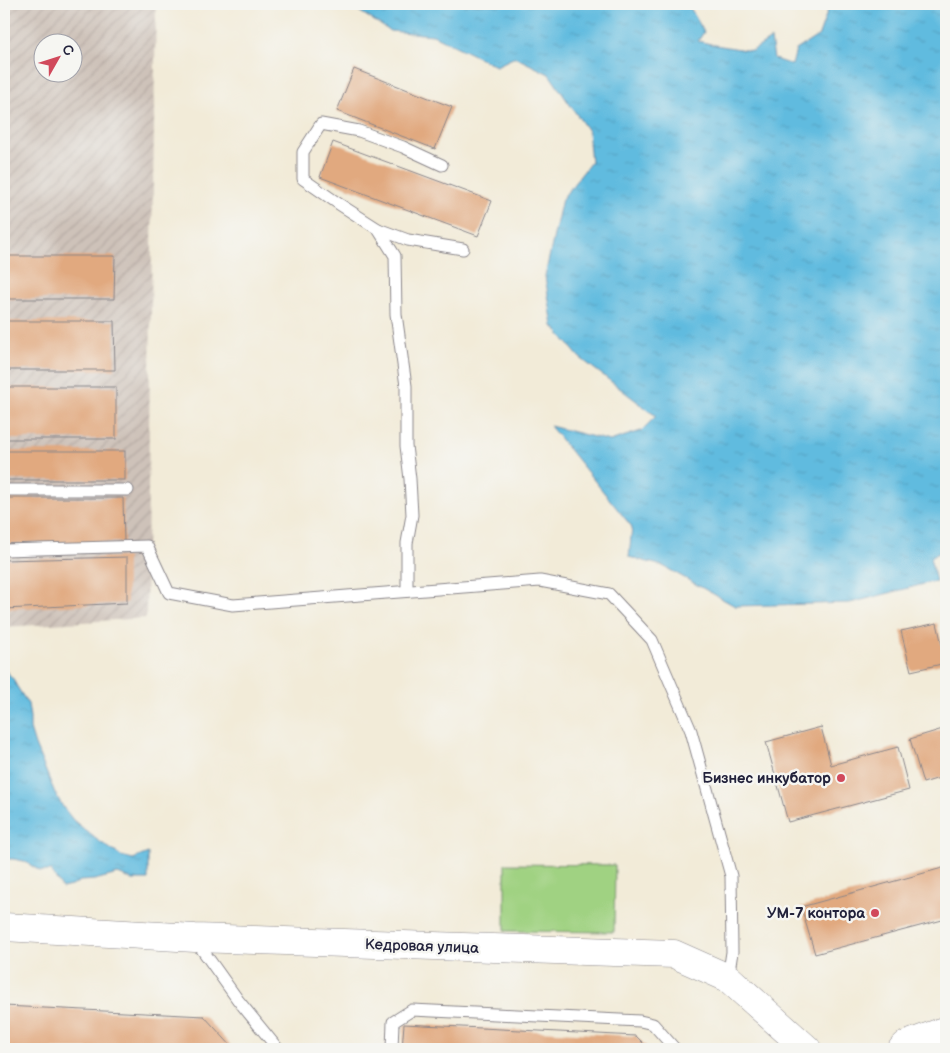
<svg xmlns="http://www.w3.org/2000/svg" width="950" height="1053" font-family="'Balsamiq Sans',sans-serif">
<defs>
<pattern id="industrial-furrows" width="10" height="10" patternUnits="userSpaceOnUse" patternTransform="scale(1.25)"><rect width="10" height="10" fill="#cec2b9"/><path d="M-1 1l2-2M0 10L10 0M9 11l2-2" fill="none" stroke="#b1a6a0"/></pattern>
<pattern id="water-ripples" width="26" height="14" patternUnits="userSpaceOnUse" patternTransform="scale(1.25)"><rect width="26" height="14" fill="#61bbdf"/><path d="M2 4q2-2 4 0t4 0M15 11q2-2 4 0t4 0" fill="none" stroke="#54a0c0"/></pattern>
</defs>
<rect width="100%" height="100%" fill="#f6f6f2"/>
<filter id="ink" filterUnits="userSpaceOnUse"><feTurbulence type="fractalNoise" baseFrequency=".02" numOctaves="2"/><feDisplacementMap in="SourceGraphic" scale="10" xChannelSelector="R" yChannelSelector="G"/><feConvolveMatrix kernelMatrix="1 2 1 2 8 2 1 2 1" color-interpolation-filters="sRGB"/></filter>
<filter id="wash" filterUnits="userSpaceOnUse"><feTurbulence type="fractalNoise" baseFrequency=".0096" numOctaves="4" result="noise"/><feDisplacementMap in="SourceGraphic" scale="20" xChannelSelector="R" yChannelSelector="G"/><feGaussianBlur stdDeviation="1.12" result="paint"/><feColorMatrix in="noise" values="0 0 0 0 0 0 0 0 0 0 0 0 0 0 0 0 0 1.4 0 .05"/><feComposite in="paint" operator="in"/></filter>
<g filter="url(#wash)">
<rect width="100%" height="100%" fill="#f2ebd8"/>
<path fill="url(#industrial-furrows)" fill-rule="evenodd" d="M4,4H156L146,618L4,627ZM42,42H72V72H42Z"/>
<path fill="#a0d282" stroke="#617a5e" d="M505,864L615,865L614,932L505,931Z"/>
<g fill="url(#water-ripples)" stroke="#426e8d">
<path d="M348,4H688L704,32L698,41L715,45L752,51L771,39L774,59L792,65L796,50L819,35L830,4H946V549L930,558L936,581L850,603L735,606L663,566L629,557L632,527L550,426L610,441L641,431L656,416L579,357L553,326L545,276L562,199L591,162L588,131L549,74L515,57L496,66L433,35L390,31Z"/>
<path d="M4,671L7,672L14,680L16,685L28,704L30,717V729L35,745L55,793L63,807L73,820L96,839L121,856L133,859L148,853V880H133L118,874L94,880L80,881L71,886L62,888L51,871H40L24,861L13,859H4Z"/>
</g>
<g id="blocks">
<g fill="#e1a97f">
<path d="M354,69L452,107L435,149L337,111Z"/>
<path d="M333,142L492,201L478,236L320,177Z"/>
<path d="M4,256H115L114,299H4Z"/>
<path d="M4,321H114L115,370H4Z"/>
<rect x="4" y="387" width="112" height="52"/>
<rect x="4" y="451" width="121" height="29"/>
<path d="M4,498H123L124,542L4,544Z"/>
<path d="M127,557V603L4,609V560Z"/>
<path d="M937,623L946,663L911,671L901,631Z"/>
<path d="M821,727L831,765L898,747L909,790L788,822L766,742Z"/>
<path d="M946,728V776L923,783L910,739Z"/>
<path d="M946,867V919L815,954L801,907Z"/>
<path d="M4,1006L204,1016L234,1049H4Z"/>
<path d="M404,1024L636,1036L649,1049H402Z"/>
</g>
</g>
</g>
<g filter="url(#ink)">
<use href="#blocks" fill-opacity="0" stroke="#8a868a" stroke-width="1"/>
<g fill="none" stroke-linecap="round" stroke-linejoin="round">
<defs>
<g id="service">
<path d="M378,229L408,240L463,249"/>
<path d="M4,490H128"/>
<path d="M4,550L147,546L169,593L233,605L540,581L609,594L652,640L691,731L731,876L732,952L728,978"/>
<path d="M407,591V543L412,515L410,479L406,446V386L396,314L395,256L378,229L339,204L303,179V152L321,124L359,131L403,147L442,165"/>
<path d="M196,941L238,1000L278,1049"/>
<path d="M392,1049L393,1022L412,1010L640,1021L653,1024L675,1049"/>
</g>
<g id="tertiary">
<path d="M4,927L195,938L674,954L728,978L807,1049"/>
<path d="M902,1049L906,1045L946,1030"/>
</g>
</defs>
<use href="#service" stroke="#8a868a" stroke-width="13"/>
<use href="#tertiary" stroke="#8a868a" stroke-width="29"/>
<use href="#service" stroke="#fff" stroke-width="11"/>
<use href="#tertiary" stroke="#fff" stroke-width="28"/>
</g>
</g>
<g fill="#d1495b" stroke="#f6f6f2" stroke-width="2">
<circle cx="841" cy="778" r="5"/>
<circle cx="875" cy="913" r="5"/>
</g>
<g text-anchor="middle" stroke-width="5" stroke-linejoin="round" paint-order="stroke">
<g font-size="15" font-weight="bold" fill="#22223b" stroke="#f6f6f2" text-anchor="end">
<text x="831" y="783">Бизнес инкубатор</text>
<text x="865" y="918">УМ-7 контора</text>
</g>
<g font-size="15" fill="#22223b" stroke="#f6f6f2">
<text transform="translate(422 946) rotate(2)" y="5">Кедровая улица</text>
</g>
</g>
<rect width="950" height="1053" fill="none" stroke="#f6f6f2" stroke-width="20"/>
<g transform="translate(58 58) rotate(51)"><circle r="24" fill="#f6f6f2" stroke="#a1a1a9"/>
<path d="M0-4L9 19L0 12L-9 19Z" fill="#d1495b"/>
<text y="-8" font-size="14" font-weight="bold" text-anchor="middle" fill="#22223b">С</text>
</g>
</svg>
